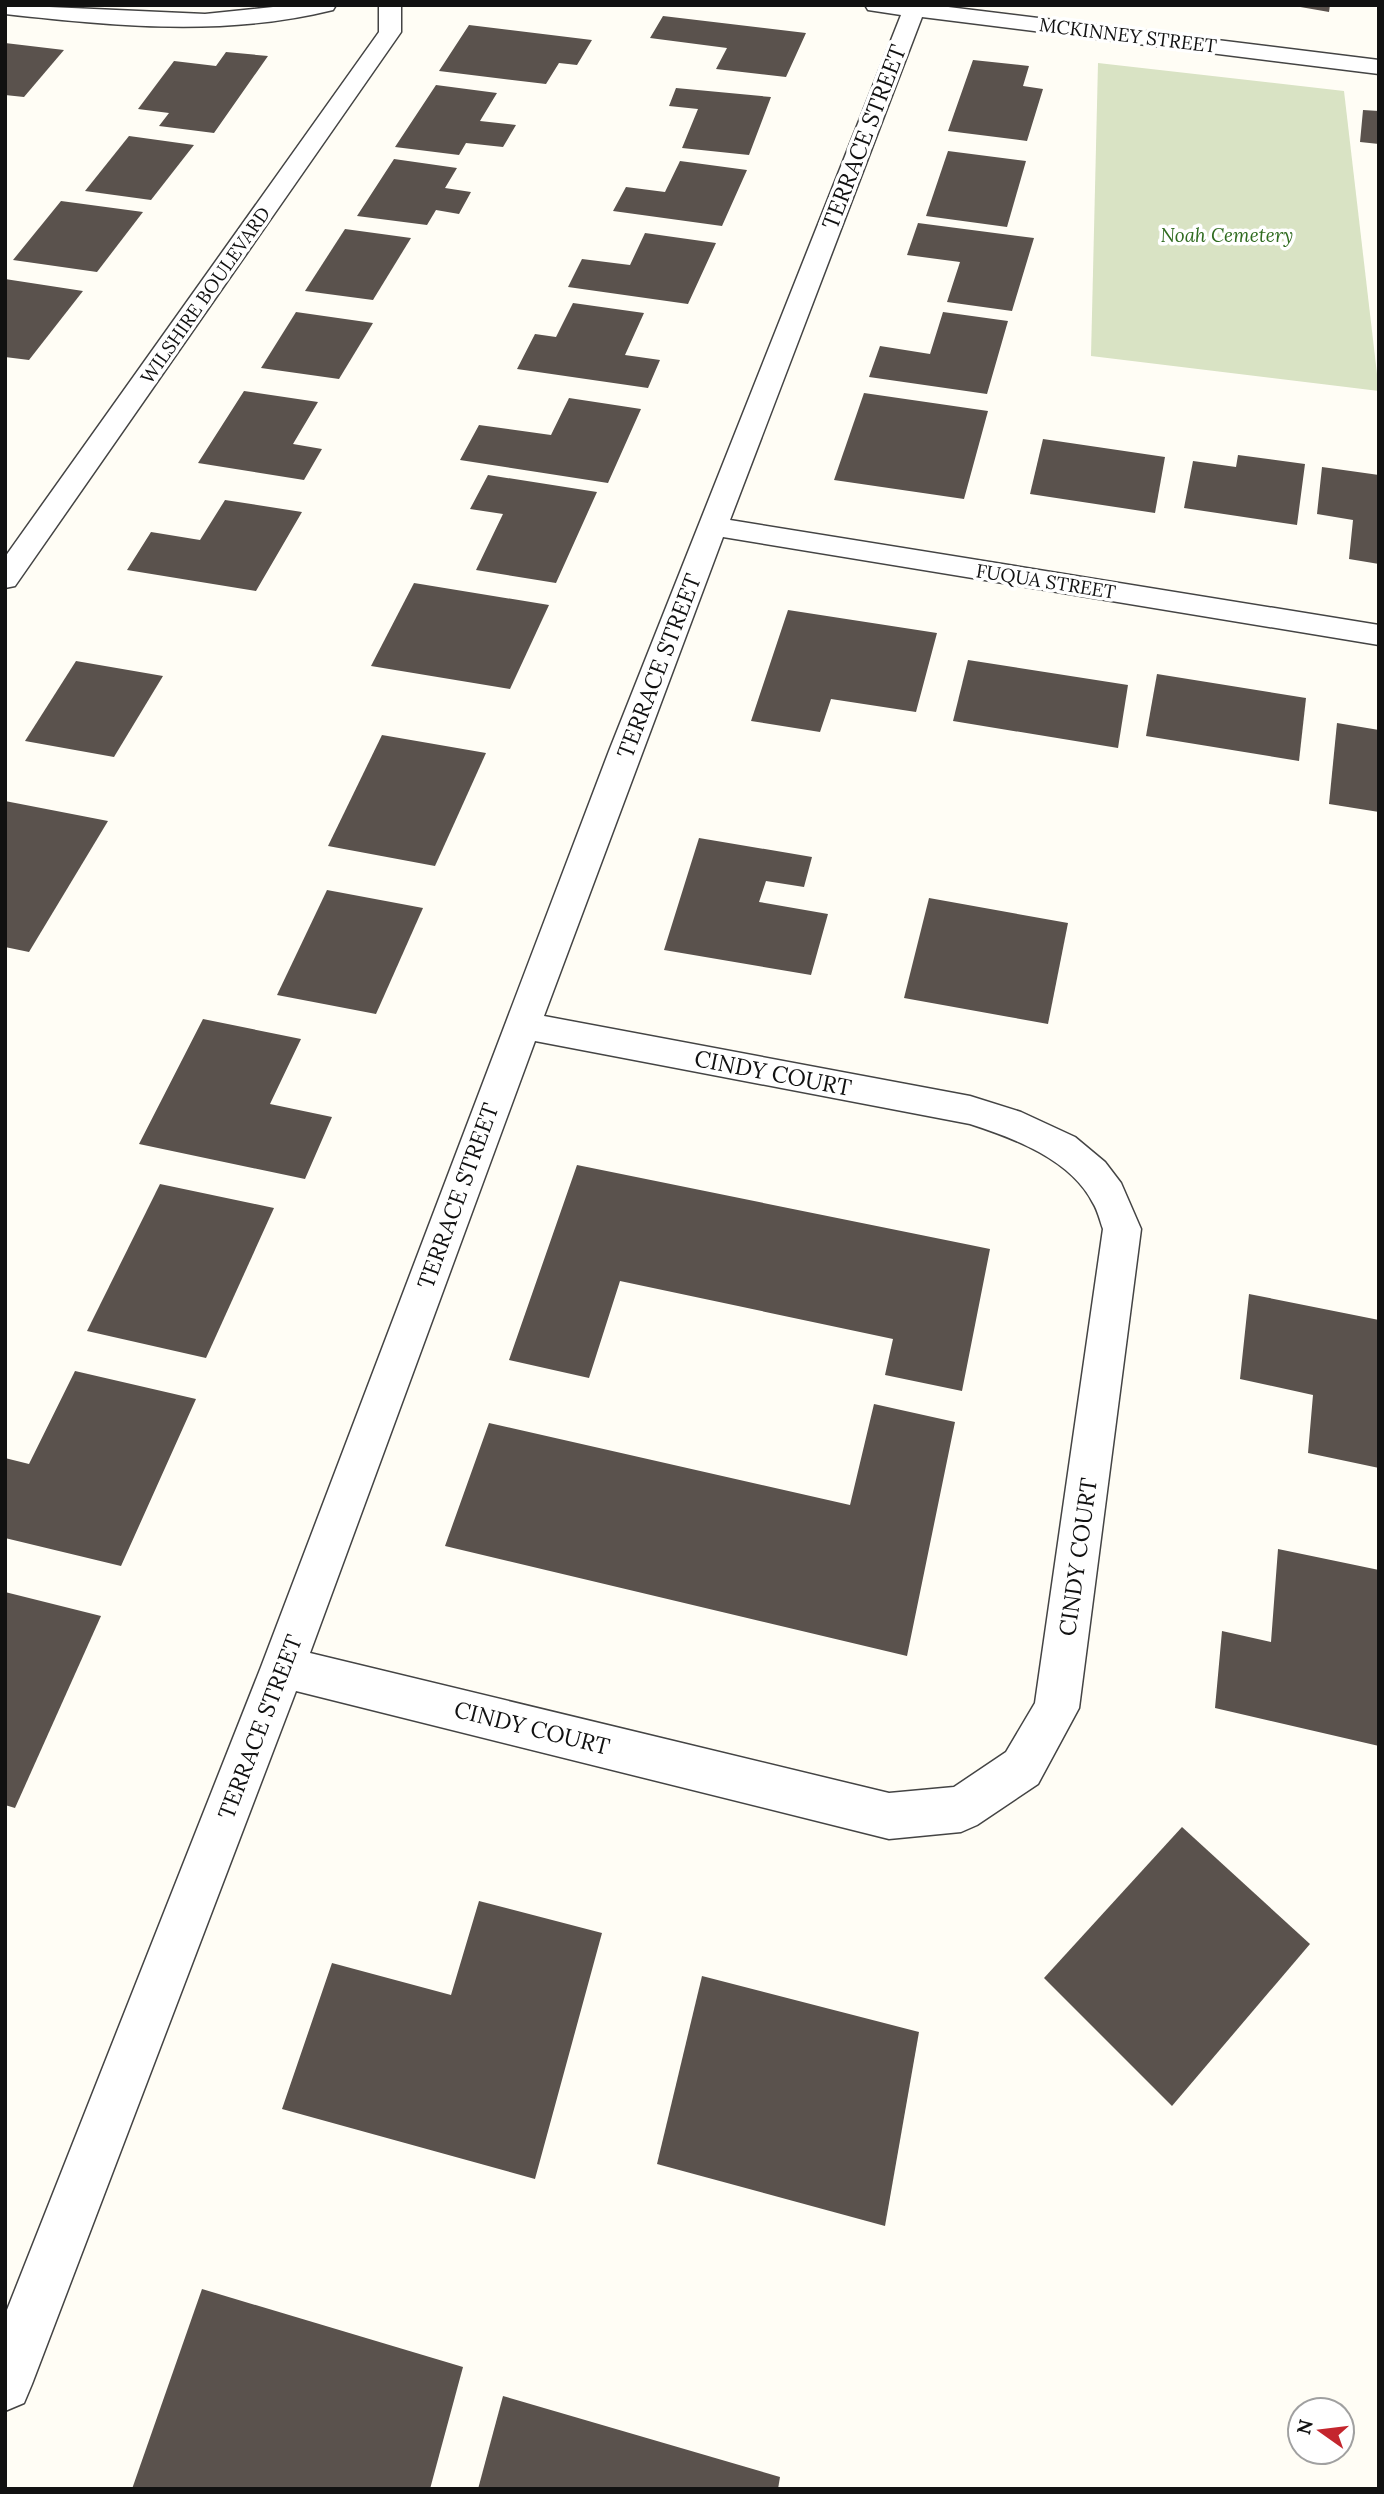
<svg xmlns="http://www.w3.org/2000/svg" width="1384" height="2494" font-family="Lora,serif">
<rect width="100%" height="100%" fill="#fffdf5"/>
<path fill="#d9e3c4" d="M1098,63L1344,91L1379,391L1091,356Z"/>
<g fill="#5a524d">
<path d="M1289,5H1330L1329,12Z"/>
<path d="M663,16L806,33L786,77L716,69L727,48L650,38Z"/>
<path d="M469,25L592,40L577,65L559,63L546,84L439,71Z"/>
<path d="M5,43L64,50L24,97L5,95Z"/>
<path d="M226,52L268,56L214,133L159,126L169,113L138,109L174,61L216,66Z"/>
<path d="M973,60L1029,66L1023,86L1043,89L1027,141L948,131Z"/>
<path d="M436,85L497,93L480,121L516,125L503,147L466,143L459,155L395,147Z"/>
<path d="M676,88L771,97L749,155L682,148L698,109L669,106Z"/>
<path d="M1363,110L1379,111V144L1360,142Z"/>
<path d="M129,136L194,145L151,200L85,191Z"/>
<path d="M948,151L1026,161L1007,227L926,216Z"/>
<path d="M394,159L457,168L445,188L471,192L459,214L436,210L427,225L357,216Z"/>
<path d="M680,161L747,170L722,226L613,211L626,187L665,192Z"/>
<path d="M61,201L143,212L97,272L13,260Z"/>
<path d="M918,223L1034,238L1012,311L947,302L960,262L907,255Z"/>
<path d="M345,229L411,238L373,300L305,291Z"/>
<path d="M645,233L716,243L688,304L568,287L582,259L630,265Z"/>
<path d="M5,279L83,291L29,360L5,357Z"/>
<path d="M573,303L644,313L625,355L660,360L648,388L517,369L535,334L556,337Z"/>
<path d="M296,312L373,323L339,379L261,368Z"/>
<path d="M943,312L1008,321L987,394L869,377L880,346L930,354Z"/>
<path d="M244,391L318,402L293,444L322,449L304,480L198,463Z"/>
<path d="M864,393L988,411L964,499L834,480Z"/>
<path d="M569,398L641,409L608,483L460,460L479,425L551,435Z"/>
<path d="M1043,439L1165,457L1155,513L1030,494Z"/>
<path d="M1238,455L1305,464L1297,525L1184,508L1193,461L1236,467Z"/>
<path d="M1322,467L1379,475V564L1349,559L1353,520L1317,514Z"/>
<path d="M488,475L597,492L556,583L476,570L503,514L470,509Z"/>
<path d="M225,500L302,512L256,591L127,570L151,532L200,540Z"/>
<path d="M414,583L549,605L510,689L371,666Z"/>
<path d="M788,610L937,633L916,712L831,699L820,732L751,721Z"/>
<path d="M968,660L1128,685L1118,748L953,721Z"/>
<path d="M76,661L163,676L114,757L25,741Z"/>
<path d="M1157,674L1306,698L1299,761L1146,736Z"/>
<path d="M1337,723L1379,730V812L1329,804Z"/>
<path d="M382,735L486,753L435,866L328,846Z"/>
<path d="M5,801L108,821L29,952L5,947Z"/>
<path d="M699,838L812,857L804,887L766,881L759,902L828,914L811,975L664,950Z"/>
<path d="M327,890L423,908L376,1014L277,995Z"/>
<path d="M929,898L1068,923L1048,1024L904,998Z"/>
<path d="M203,1019L301,1039L270,1104L332,1117L305,1179L139,1144Z"/>
<path d="M577,1165L990,1249L962,1391L885,1375L893,1339L620,1281L589,1378L509,1360Z"/>
<path d="M160,1184L274,1208L206,1358L87,1331Z"/>
<path d="M1249,1294L1379,1320V1468L1308,1453L1313,1395L1240,1379Z"/>
<path d="M75,1371L196,1399L121,1566L5,1538V1458L29,1464Z"/>
<path d="M874,1404L955,1422L907,1656L445,1546L489,1423L850,1505Z"/>
<path d="M1278,1549L1379,1570V1746L1215,1708L1222,1631L1271,1642Z"/>
<path d="M5,1592L101,1616L15,1808L5,1805Z"/>
<path d="M1182,1827L1310,1944L1172,2106L1044,1978Z"/>
<path d="M479,1901L602,1933L535,2179L282,2109L332,1963L451,1995Z"/>
<path d="M702,1976L919,2032L885,2226L657,2164Z"/>
<path d="M202,2289L463,2367L430,2489H132Z"/>
<path d="M503,2396L780,2477L778,2489H478Z"/>
</g>
<g fill="none" stroke-linecap="round" stroke-linejoin="round">
<defs>
<g id="minor">
<path d="M5,5L205,14L292,5H336L333,10C224,37 115,26 5,14Z"/>
<path d="M379,5H401V32L15,586L5,588V557L379,32Z"/>
<path d="M865,5H932L1379,60V74L922,17L730,520L1379,625V645L723,537L544,1016L970,1096L1021,1112L1075,1137L1105,1162L1121,1183L1141,1229L1079,1708L1038,1784L977,1825L961,1832L889,1839L296,1691L32,2384L24,2403L5,2411V2315L261,1667L609,751L901,15L868,10ZM535,1041L970,1124C1013,1138 1071,1159 1093,1203C1098,1211 1100,1221 1103,1229L1035,1703L1006,1752L954,1787L889,1793L310,1653Z"/>
</g>
</defs>
<use href="#minor" stroke="#444" stroke-width="3"/>
<use href="#minor" fill="#fff" fill-rule="evenodd"/>
</g>
<g text-anchor="middle" stroke-width="7" stroke-linejoin="round" paint-order="stroke">
<g font-size="19" fill="#111" stroke="#fff">
<text transform="translate(1128 35) rotate(7)" y="7">MCKINNEY STREET</text>
<text transform="translate(205 295) rotate(-55)" y="7">WILSHIRE BOULEVARD</text>
<text transform="translate(1046 581) rotate(9)" y="7">FUQUA STREET</text>
</g>
<g font-size="19" font-style="italic" fill="#2f6b1f" stroke="#fff">
<text x="1227" y="242">Noah Cemetery</text>
</g>
<g font-size="23" fill="#111" stroke="#fff">
<text transform="translate(864 137) rotate(-69)" y="8">TERRACE STREET</text>
<text transform="translate(659 666) rotate(-69)" y="8">TERRACE STREET</text>
<text transform="translate(773 1073) rotate(11)" y="8">CINDY COURT</text>
<text transform="translate(458 1196) rotate(-70)" y="8">TERRACE STREET</text>
<text transform="translate(1078 1557) rotate(-82)" y="8">CINDY COURT</text>
<text transform="translate(260 1727) rotate(-69)" y="8">TERRACE STREET</text>
<text transform="translate(532 1728) rotate(14)" y="8">CINDY COURT</text>
</g>
</g>
<rect width="1384" height="2494" fill="none" stroke="#111111" stroke-width="14"/>
<g transform="translate(1321 2431) rotate(284)"><circle r="33" fill="#ffffff" stroke="#a0a0a0" stroke-width="2"/>
<path d="M0-5L12 26L0 18L-12 26Z" fill="#c4262e"/>
<text y="-10" font-size="19" font-weight="bold" text-anchor="middle" fill="#111111">N</text>
</g>
</svg>
